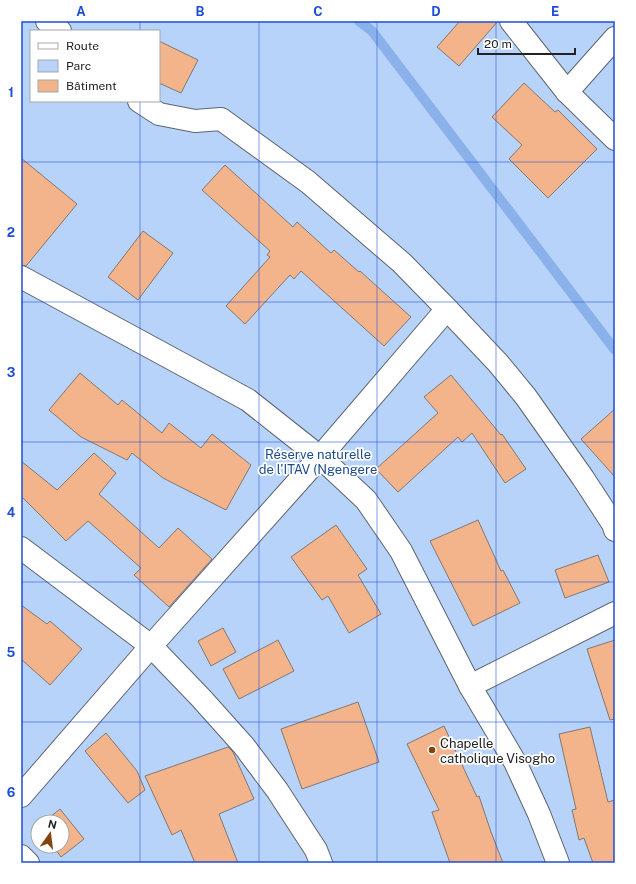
<svg xmlns="http://www.w3.org/2000/svg" width="636" height="884" font-family="'Public Sans',sans-serif">
<rect width="100%" height="100%" fill="#e5ecf6"/>
<path fill="#b8d3fa" fill-rule="evenodd" d="M21,21H615V863H21ZM31,31H159V101H31ZM38,822H62V846H38Z"/>
<g fill="none" stroke-linecap="round" stroke-linejoin="round">
<path stroke="#8bb1ea" stroke-width="10" d="M359,21L372,31L615,350"/>
</g>
<g fill="#f3b48b" stroke="#827771">
<path d="M460,21H498L459,66L437,47Z"/>
<path d="M159,41L198,60L181,93L159,83Z"/>
<path d="M524,83L555,112L558,110L597,149L548,198L509,159L522,145L492,117Z"/>
<path d="M21,158L77,204L26,266L21,265Z"/>
<path d="M225,165L293,227L297,222L331,253L334,250L359,272L360,271L411,317L384,346L301,271L294,279L290,275L245,324L226,306L270,257L267,255L270,251L202,190Z"/>
<path d="M143,231L173,253L138,300L108,277Z"/>
<path d="M80,373L118,405L122,400L162,433L169,423L201,448L212,434L251,465L226,510L163,478L132,453L127,460L81,437L49,410Z"/>
<path d="M451,375L501,435L502,434L526,469L505,483L472,433L462,442L458,437L398,492L376,469L438,413L424,397Z"/>
<path d="M615,409V477L581,439Z"/>
<path d="M94,453L116,473L99,494L159,548L178,528L212,559L169,607L134,575L141,568L88,521L66,541L21,496V461L57,490Z"/>
<path d="M478,520L501,571L503,570L520,603L473,626L430,541Z"/>
<path d="M336,525L367,569L358,575L381,614L349,633L328,596L322,600L291,557Z"/>
<path d="M598,555L609,582L565,598L555,570Z"/>
<path d="M21,605L47,624L50,621L82,649L50,685L21,659Z"/>
<path d="M223,628L236,652L211,666L198,641Z"/>
<path d="M278,640L294,671L239,699L223,669Z"/>
<path d="M615,640V719L610,720L587,649Z"/>
<path d="M358,702L379,762L302,789L281,729Z"/>
<path d="M444,726L477,797L479,796L491,832L503,863H450L432,812L439,810L407,744Z"/>
<path d="M590,727L608,802L615,800V863H593L584,838L579,840L572,810L576,809L559,734Z"/>
<path d="M106,733L137,771L145,790L128,803L85,751Z"/>
<path d="M228,747L233,752L254,799L219,814L238,863H195L181,830L172,835L145,776Z"/>
<path d="M60,809L84,839L61,857L53,846H62V822H44Z"/>
</g>
<g fill="none" stroke-linecap="round" stroke-linejoin="round">
<defs>
<g id="minor">
<path d="M47,21L60,31"/>
<path d="M511,21L567,92L615,139"/>
<path d="M567,92L615,38"/>
<path d="M139,101L159,114L195,121L221,119L308,182L402,263L447,309L498,363L526,397L583,478L613,524L615,530"/>
<path d="M21,277L248,400L320,457L366,500L401,551L470,686L515,762L539,814L558,863"/>
<path d="M21,548L151,646L201,698L244,746L277,790L316,850L321,863"/>
<path d="M470,686L615,613"/>
<path d="M21,796L151,646L320,457L447,309"/>
<path d="M21,856L28,863"/>
</g>
</defs>
<use href="#minor" stroke="#5e646d" stroke-width="24"/>
<use href="#minor" stroke="#fff" stroke-width="22"/>
</g>
<path fill="none" stroke="#1d4ed8" stroke-width="1" stroke-opacity="0.55" d="M140,21V31M259,21V863M377,21V863M496,21V863M140,101V863M21,162H615M21,302H615M21,442H615M21,582H615M21,722H615"/>
<circle fill="#84440b" stroke="#fff" stroke-width="1.5" cx="432" cy="750" r="4"/>
<g text-anchor="middle" stroke-width="3.5" stroke-linejoin="round" paint-order="stroke">
<g font-size="13" fill="#1c4b8e" stroke="#fff">
<text x="318" y="459">Réserve naturelle<tspan x="318" dy="15">de l'ITAV (Ngengere</tspan></text>
</g>
<g font-size="13" fill="#202226" stroke="#fff" text-anchor="start">
<text x="440" y="748">Chapelle<tspan x="440" dy="15">catholique Visogho</tspan></text>
</g>
</g>
<rect width="636" height="884" fill="none" stroke="#ffffff" stroke-width="44"/>
<rect x="30" y="30" width="130" height="72" fill="#ffffff" stroke="#a6a7a8"/>
<rect x="38" y="43" width="20" height="6" fill="#ffffff" stroke="#a6a7a8"/>
<text x="66" y="50" font-size="12" fill="#202226">Route</text>
<rect x="38" y="60" width="20" height="12" fill="#b8d3fa" stroke="#a6a7a8"/>
<text x="66" y="70" font-size="12" fill="#202226">Parc</text>
<rect x="38" y="80" width="20" height="12" fill="#f3b48b" stroke="#a6a7a8"/>
<text x="66" y="90" font-size="12" fill="#202226">Bâtiment</text>
<g transform="translate(50 834) rotate(14)"><circle r="19" fill="#ffffff" stroke="#a6a7a8"/>
<path d="M0-3L7 15L0 10L-7 15Z" fill="#84440b"/>
<text y="-6" font-size="11" font-weight="bold" text-anchor="middle" fill="#202226">N</text>
</g>
<path d="M478 48v6h97v-6" fill="none" stroke="#202226" stroke-width="2"/>
<text x="484" y="48" font-size="12" fill="#202226" stroke="#ffffff" stroke-width="3" paint-order="stroke">20 m</text>
<rect x="22" y="22" width="592" height="840" fill="none" stroke="#1d4ed8" stroke-width="1.5"/>
<g font-size="13" text-anchor="middle" font-weight="bold" fill="#1d4ed8">
<text x="81" y="16">A</text>
<text x="200" y="16">B</text>
<text x="318" y="16">C</text>
<text x="436" y="16">D</text>
<text x="555" y="16">E</text>
<text x="11" y="97">1</text>
<text x="11" y="237">2</text>
<text x="11" y="377">3</text>
<text x="11" y="517">4</text>
<text x="11" y="657">5</text>
<text x="11" y="797">6</text>
</g>
</svg>
